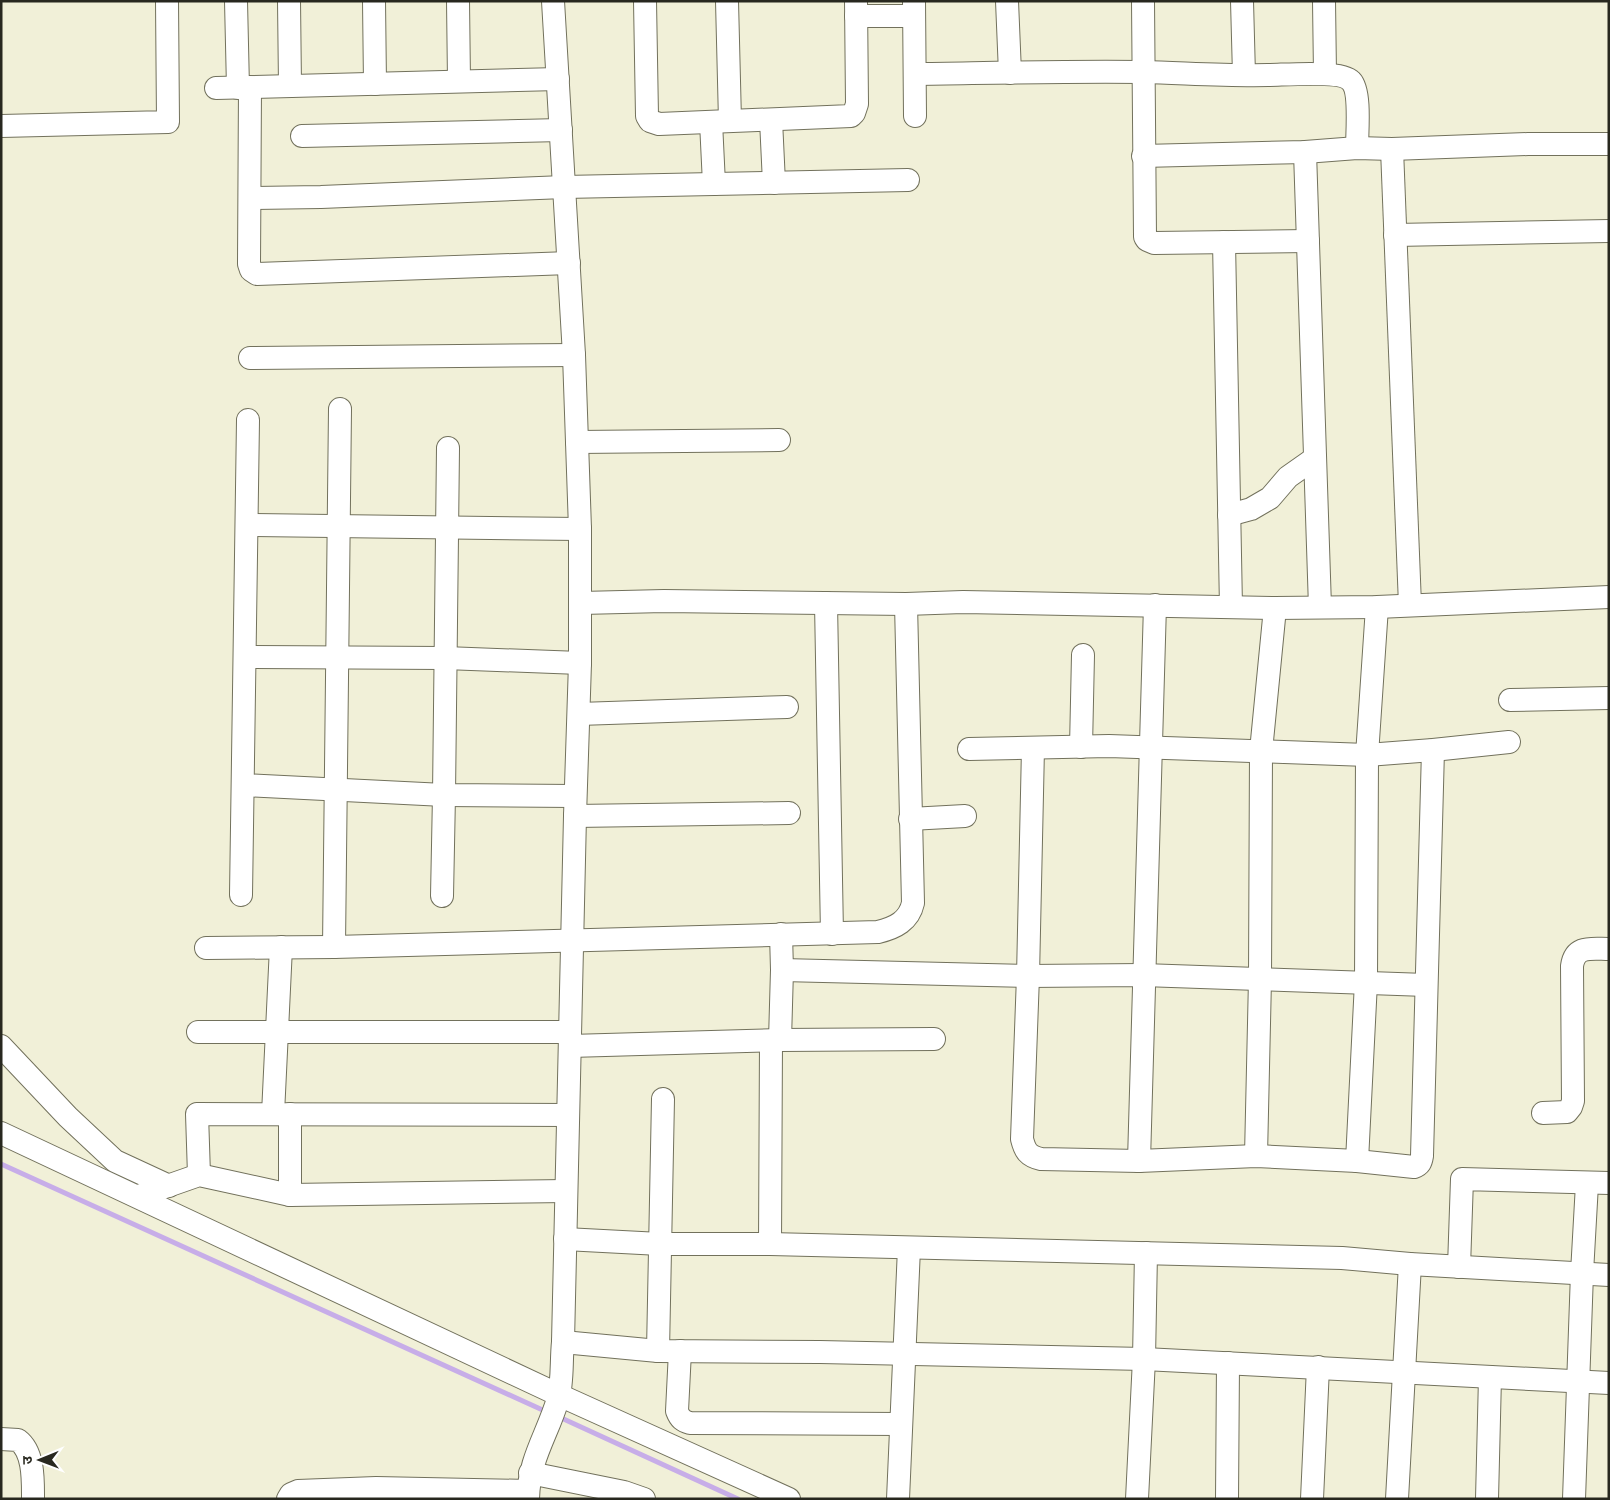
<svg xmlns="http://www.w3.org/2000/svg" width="1610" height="1500" font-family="Overpass,'Noto Sans Devanagari',sans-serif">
<rect width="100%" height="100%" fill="#f1f0d8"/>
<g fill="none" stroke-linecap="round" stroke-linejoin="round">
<g stroke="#c7ade8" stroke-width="5">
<path d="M1,1164L547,1412"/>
<path d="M557,1416L738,1499"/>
</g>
<defs>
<g id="minor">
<path d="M236,1L238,88"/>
<path d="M289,1L290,86"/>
<path d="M374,1L375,84"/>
<path d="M458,1L459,81"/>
<path d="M645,1L647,116L650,121L659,124L851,116L854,113L857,104L856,1"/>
<path d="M727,1L730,121"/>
<path d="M914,1L915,116"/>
<path d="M1007,1L1010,73"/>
<path d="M1143,1L1145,237L1147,240L1154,243L1308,241"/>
<path d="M1242,1L1244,75"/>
<path d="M1324,1L1325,74"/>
<path d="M856,16H914"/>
<path d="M915,74C991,73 1067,71 1143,72C1185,73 1227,76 1268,75C1284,75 1341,70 1351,81C1361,91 1357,133 1357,148"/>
<path d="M250,87L249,264L251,270L257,274L569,263"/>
<path d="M216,88L558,79"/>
<path d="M771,120L774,183"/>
<path d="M711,122L714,184"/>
<path d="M1,126L168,122L167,1"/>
<path d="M302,136L561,130"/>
<path d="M1392,149L1410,605"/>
<path d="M1305,152L1320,607"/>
<path d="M1143,156L1305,152L1357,148L1392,149L1528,144H1609"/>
<path d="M250,198L321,197L564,187L908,180"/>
<path d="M1395,235L1609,231"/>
<path d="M1224,242L1231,607"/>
<path d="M250,358L574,355"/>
<path d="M577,442L779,440"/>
<path d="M1229,515L1251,509L1270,498L1288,477L1315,458"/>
<path d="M247,525L580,529"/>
<path d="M581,603L664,601L906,604L963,602L1275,608L1377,607L1609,597"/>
<path d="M826,603L832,934"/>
<path d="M245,657L445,658L580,663"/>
<path d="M1510,700L1609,698"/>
<path d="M579,714L787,707"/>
<path d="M1081,747L1083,655"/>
<path d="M1033,748L1028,976L1022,1139C1025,1151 1028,1156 1041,1159L1139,1161L1256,1156L1357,1161L1414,1167C1420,1165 1421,1162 1422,1156L1433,750"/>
<path d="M969,749L1109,746L1367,755L1433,750L1509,742"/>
<path d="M243,785L444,795L575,796"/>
<path d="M575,816L789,813"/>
<path d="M910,819L965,816"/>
<path d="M241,895L248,420"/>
<path d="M442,896L444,795L448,448"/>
<path d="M334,947L340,409"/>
<path d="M206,948L334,947L878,932C895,928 909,921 913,903L906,604"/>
<path d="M782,970L1028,976L1143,975L1426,985"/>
<path d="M198,1032H570"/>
<path d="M780,1040L782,970L781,934"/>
<path d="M1,1046L68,1117L115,1161L169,1186"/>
<path d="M570,1046L780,1040L934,1039"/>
<path d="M1543,1113L1567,1112L1571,1107L1573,1101L1572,966C1575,945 1591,949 1609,949"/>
<path d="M273,1114L281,947"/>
<path d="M290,1114V1195"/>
<path d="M1,1133L559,1395L789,1499"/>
<path d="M1256,1156L1260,979L1261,751L1275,608"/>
<path d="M1139,1161L1155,605"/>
<path d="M1357,1161L1366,982L1367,755L1377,607"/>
<path d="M199,1175L197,1114L568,1115"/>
<path d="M139,1196L199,1175L290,1195L566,1191"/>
<path d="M565,1239L660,1244H770L1342,1258L1410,1264L1609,1275"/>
<path d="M770,1244L771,1041"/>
<path d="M1459,1267L1462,1179L1609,1183"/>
<path d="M563,1342L658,1351L820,1352L1144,1359L1609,1383"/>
<path d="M658,1351L663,1099"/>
<path d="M680,1351L677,1411C680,1419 683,1421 690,1423L900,1424"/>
<path d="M1,1439L18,1440C34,1452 33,1480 33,1499"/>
<path d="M530,1473L624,1492L644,1499"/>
<path d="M288,1499L291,1494L298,1491L376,1488L528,1491"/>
<path d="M528,1499C529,1458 547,1436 558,1399C563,1382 561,1360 563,1342L575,816L580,663V529L574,355L553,1"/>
<path d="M898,1499L909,1248"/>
<path d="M1137,1499L1144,1359L1146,1253"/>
<path d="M1227,1499L1228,1363"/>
<path d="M1312,1499L1318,1367"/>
<path d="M1397,1499L1410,1264"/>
<path d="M1487,1499L1490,1377"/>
<path d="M1574,1499L1582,1273L1587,1184"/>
</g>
</defs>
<use href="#minor" stroke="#72715c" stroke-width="24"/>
<use href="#minor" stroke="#fff" stroke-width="22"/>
</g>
<rect width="1610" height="1500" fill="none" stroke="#28281f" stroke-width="5"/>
<g transform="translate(40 1460) rotate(269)" stroke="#ffffff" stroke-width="4" paint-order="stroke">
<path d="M0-4L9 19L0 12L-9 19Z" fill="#28281f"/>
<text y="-8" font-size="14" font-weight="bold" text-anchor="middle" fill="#28281f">उ</text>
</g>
</svg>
